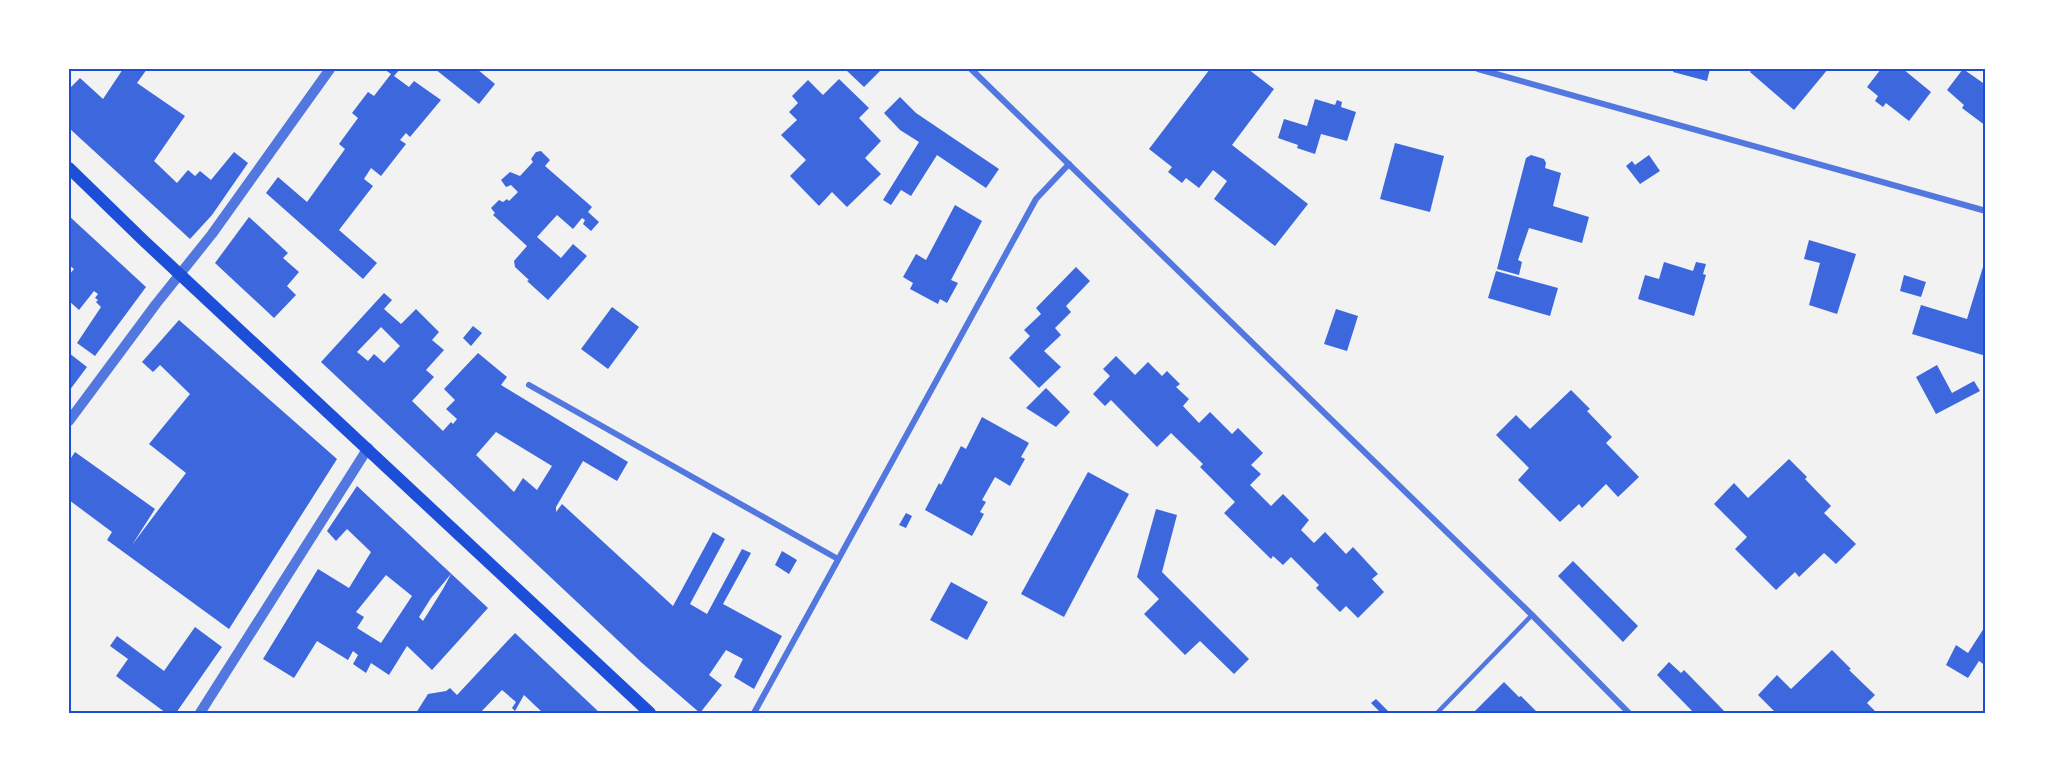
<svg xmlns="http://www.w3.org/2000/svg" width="2055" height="782" font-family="Ubuntu,sans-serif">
<rect width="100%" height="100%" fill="#f2f2f2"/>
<g fill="#3d67dc" fill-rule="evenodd">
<path d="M123,69H147L137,83L185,116L154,161L177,183L188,170L195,176L200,171L211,180L234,152L248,163L212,215L190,239L69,128V89L80,78L103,99Z"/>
<path d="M384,69H400L394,76L409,87L414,81L441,100L410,137L406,133L400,140L406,144L381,176L371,168L364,179L373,186L339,230L377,263L363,279L266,193L278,177L307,202L345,149L339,144L358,118L352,113L368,92L374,96L391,74Z"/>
<path d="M435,69H477L495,84L479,104Z"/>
<path d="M845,69H878L880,71L864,87Z"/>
<path d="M1210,69H1248L1274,89L1232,145L1308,204L1275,246L1214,199L1227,181L1213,170L1199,188L1186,178L1182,183L1168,172L1172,167L1149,149Z"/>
<path d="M1674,69H1710L1707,81L1673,72Z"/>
<path d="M1752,69H1828L1794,110L1750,72Z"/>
<path d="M1881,69H1903L1931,92L1909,121L1886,103L1883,107L1875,101L1878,96L1867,87Z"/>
<path d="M1963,69L1986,85V126L1962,108L1964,105L1947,90Z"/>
<path d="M839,79L869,108L859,118L881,141L865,158L881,174L847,207L832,192L819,206L790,176L806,160L781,135L797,120L789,112L798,103L792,96L808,80L823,95Z"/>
<path d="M900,97L916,113L999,169L986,188L937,155L911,196L901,190L891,205L883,200L919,142L900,130L884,113Z"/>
<path d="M1315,99L1335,105L1337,100L1342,102L1341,107L1356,112L1347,141L1321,134L1315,154L1297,148L1298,145L1278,138L1284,119L1307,126Z"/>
<path d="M1395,143L1444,156L1430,212L1380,199Z"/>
<path d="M541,151L550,160L545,166L592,207L588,212L599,222L591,231L583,224L585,220L582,218L573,229L557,215L537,237L561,258L573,244L587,256L548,300L527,281L529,280L515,267L514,261L527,246L493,215L495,213L491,208L499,200L503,202L507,199L509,201L518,192L511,185L506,187L501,180L510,172L520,176L533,162L531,159L536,152Z"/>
<path d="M1531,155L1544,159L1546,163L1545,168L1561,173L1553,206L1589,217L1582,243L1529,228L1518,260L1522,262L1519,275L1497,269L1526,158Z"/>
<path d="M1649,155L1660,171L1640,184L1626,166L1632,161L1635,165Z"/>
<path d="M955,205L982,221L951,280L958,283L947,303L940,299L938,304L910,289L913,283L903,277L916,254L926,260Z"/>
<path d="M69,216L146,287L95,356L77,343L101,307L96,302L98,300L95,298L98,294L94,291L79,310L69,301V275L74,269L69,265Z"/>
<path d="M249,217L288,253L283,258L299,272L287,286L296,295L274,318L215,263Z"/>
<path d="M1809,240L1856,254L1837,314L1809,305L1820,263L1804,259Z"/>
<path d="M1986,257V356L1912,334L1921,305L1967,319Z"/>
<path d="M1664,262L1693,271L1696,262L1706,264L1703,274L1706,275L1694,316L1638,299L1645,275L1659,279Z"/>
<path d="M1076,267L1090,281L1066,306L1071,312L1055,328L1061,335L1044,351L1061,367L1039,388L1009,358L1030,336L1024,330L1041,314L1036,308Z"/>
<path d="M1496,271L1558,288L1550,316L1488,298Z"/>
<path d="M1904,275L1926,282L1921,297L1900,291Z"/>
<path d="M384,293L392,300L384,309L401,324L416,309L439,332L432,340L444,350L426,370L434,377L412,401L443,431L451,422L453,424L457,419L446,409L455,400L444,389L478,353L507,377L501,385L628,462L617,481L583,461L556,507V512L562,504L673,606L713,532L725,539L690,604L707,614L742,549L751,553L723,604L782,636L754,689L734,677L743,659L726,650L709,675L722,685L700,713L642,663L321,362ZM381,327L400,346L384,363L374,354L368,361L357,352ZM496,432L552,466L537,490L523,478L514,492L476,455Z"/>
<path d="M612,307L639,327L608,369L581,349Z"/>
<path d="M1336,309L1358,316L1347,351L1324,344Z"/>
<path d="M179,320L337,459L229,629L107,540L112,532L69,500V461L75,452L155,509L132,545L186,473L149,444L190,394L160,365L153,372L142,362Z"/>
<path d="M473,326L482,333L471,346L463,338Z"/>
<path d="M69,353L87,367L69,391Z"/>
<path d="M1116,356L1135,375L1148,362L1162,376L1167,371L1180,384L1176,387L1189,399L1183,406L1199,423L1210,412L1232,434L1238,428L1263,453L1251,465L1261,474L1250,485L1271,506L1283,494L1309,520L1301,530L1314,543L1325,532L1346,554L1353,547L1378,574L1372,579L1384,592L1358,618L1346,606L1340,612L1316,588L1319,585L1291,557L1283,565L1273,556L1271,559L1224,513L1235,502L1200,467L1203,464L1171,433L1157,447L1111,400L1105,406L1093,394L1110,376L1103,369Z"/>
<path d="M1937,365L1952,393L1974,381L1980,391L1936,414L1916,377Z"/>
<path d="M1046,388L1070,412L1056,427L1026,408Z"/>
<path d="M1571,390L1590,409L1587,411L1612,437L1606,443L1639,477L1618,497L1606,484L1582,508L1579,504L1560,522L1518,480L1529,468L1496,435L1516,415L1530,429Z"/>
<path d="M982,417L1029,443L1021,457L1025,459L1010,486L995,477L982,500L986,502L980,512L984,514L972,536L925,510L939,483L941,485L961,446L966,449Z"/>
<path d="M1789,459L1807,477L1805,479L1831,506L1824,513L1856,544L1836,564L1824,553L1799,577L1795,572L1776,590L1735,549L1747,537L1714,504L1734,483L1748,498Z"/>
<path d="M1088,472L1129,494L1064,617L1021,594Z"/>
<path d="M357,486L488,608L432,670L407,646L389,675L371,663L366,673L353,664L358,655L353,651L348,660L317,641L294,678L263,659L318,569L349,588L371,552L347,529L336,541L327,531ZM451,574L443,589L423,621L419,617L431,598ZM386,575L412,596L381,643L357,628L364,617L356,612Z"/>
<path d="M1156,509L1177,515L1162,572L1249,659L1234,674L1200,641L1185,655L1144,614L1159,599L1137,577Z"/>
<path d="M906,513L912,516L906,528L899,525Z"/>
<path d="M782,551L797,560L789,574L775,565Z"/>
<path d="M1573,561L1638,626L1623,642L1558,576Z"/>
<path d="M951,582L988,602L967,640L930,620Z"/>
<path d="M1986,625V666L1979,661L1968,678L1946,665L1956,645L1968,653Z"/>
<path d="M195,627L222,647L176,713H166L116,676L128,659L110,646L117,636L164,671Z"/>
<path d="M515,633L600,713H543L524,695L515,711L512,708L516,702L502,690L480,713H416L428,694L446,691L450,688L457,695Z"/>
<path d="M1832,650L1851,669L1849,670L1875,695L1867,703L1877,713H1776L1758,695L1777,675L1791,689Z"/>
<path d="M1669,662L1681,673L1684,670L1726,713H1694L1657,675Z"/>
<path d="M1504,682L1519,697L1521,696L1538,713H1473Z"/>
<path d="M1376,699L1390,713H1381L1371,703Z"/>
</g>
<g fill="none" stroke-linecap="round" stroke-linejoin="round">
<path stroke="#5277de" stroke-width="4.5" d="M1437,713L1532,615"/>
<g stroke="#5277de" stroke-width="6">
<path d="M971,69L1532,615L1629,713"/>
<path d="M1478,69L1986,211"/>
<path d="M529,385L838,559"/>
<path d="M754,713L1036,199L1069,164"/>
</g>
<g stroke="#5277de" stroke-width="10">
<path d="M69,421L156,304L212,234L330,69"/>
<path d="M200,713L368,448"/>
</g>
<path stroke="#1d4ed8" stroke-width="12" d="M69,168L143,240L650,713"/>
</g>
<rect width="2055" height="782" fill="none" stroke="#ffffff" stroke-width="141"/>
<rect x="70" y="70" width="1914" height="642" fill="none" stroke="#1d4ed8" stroke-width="2"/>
</svg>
